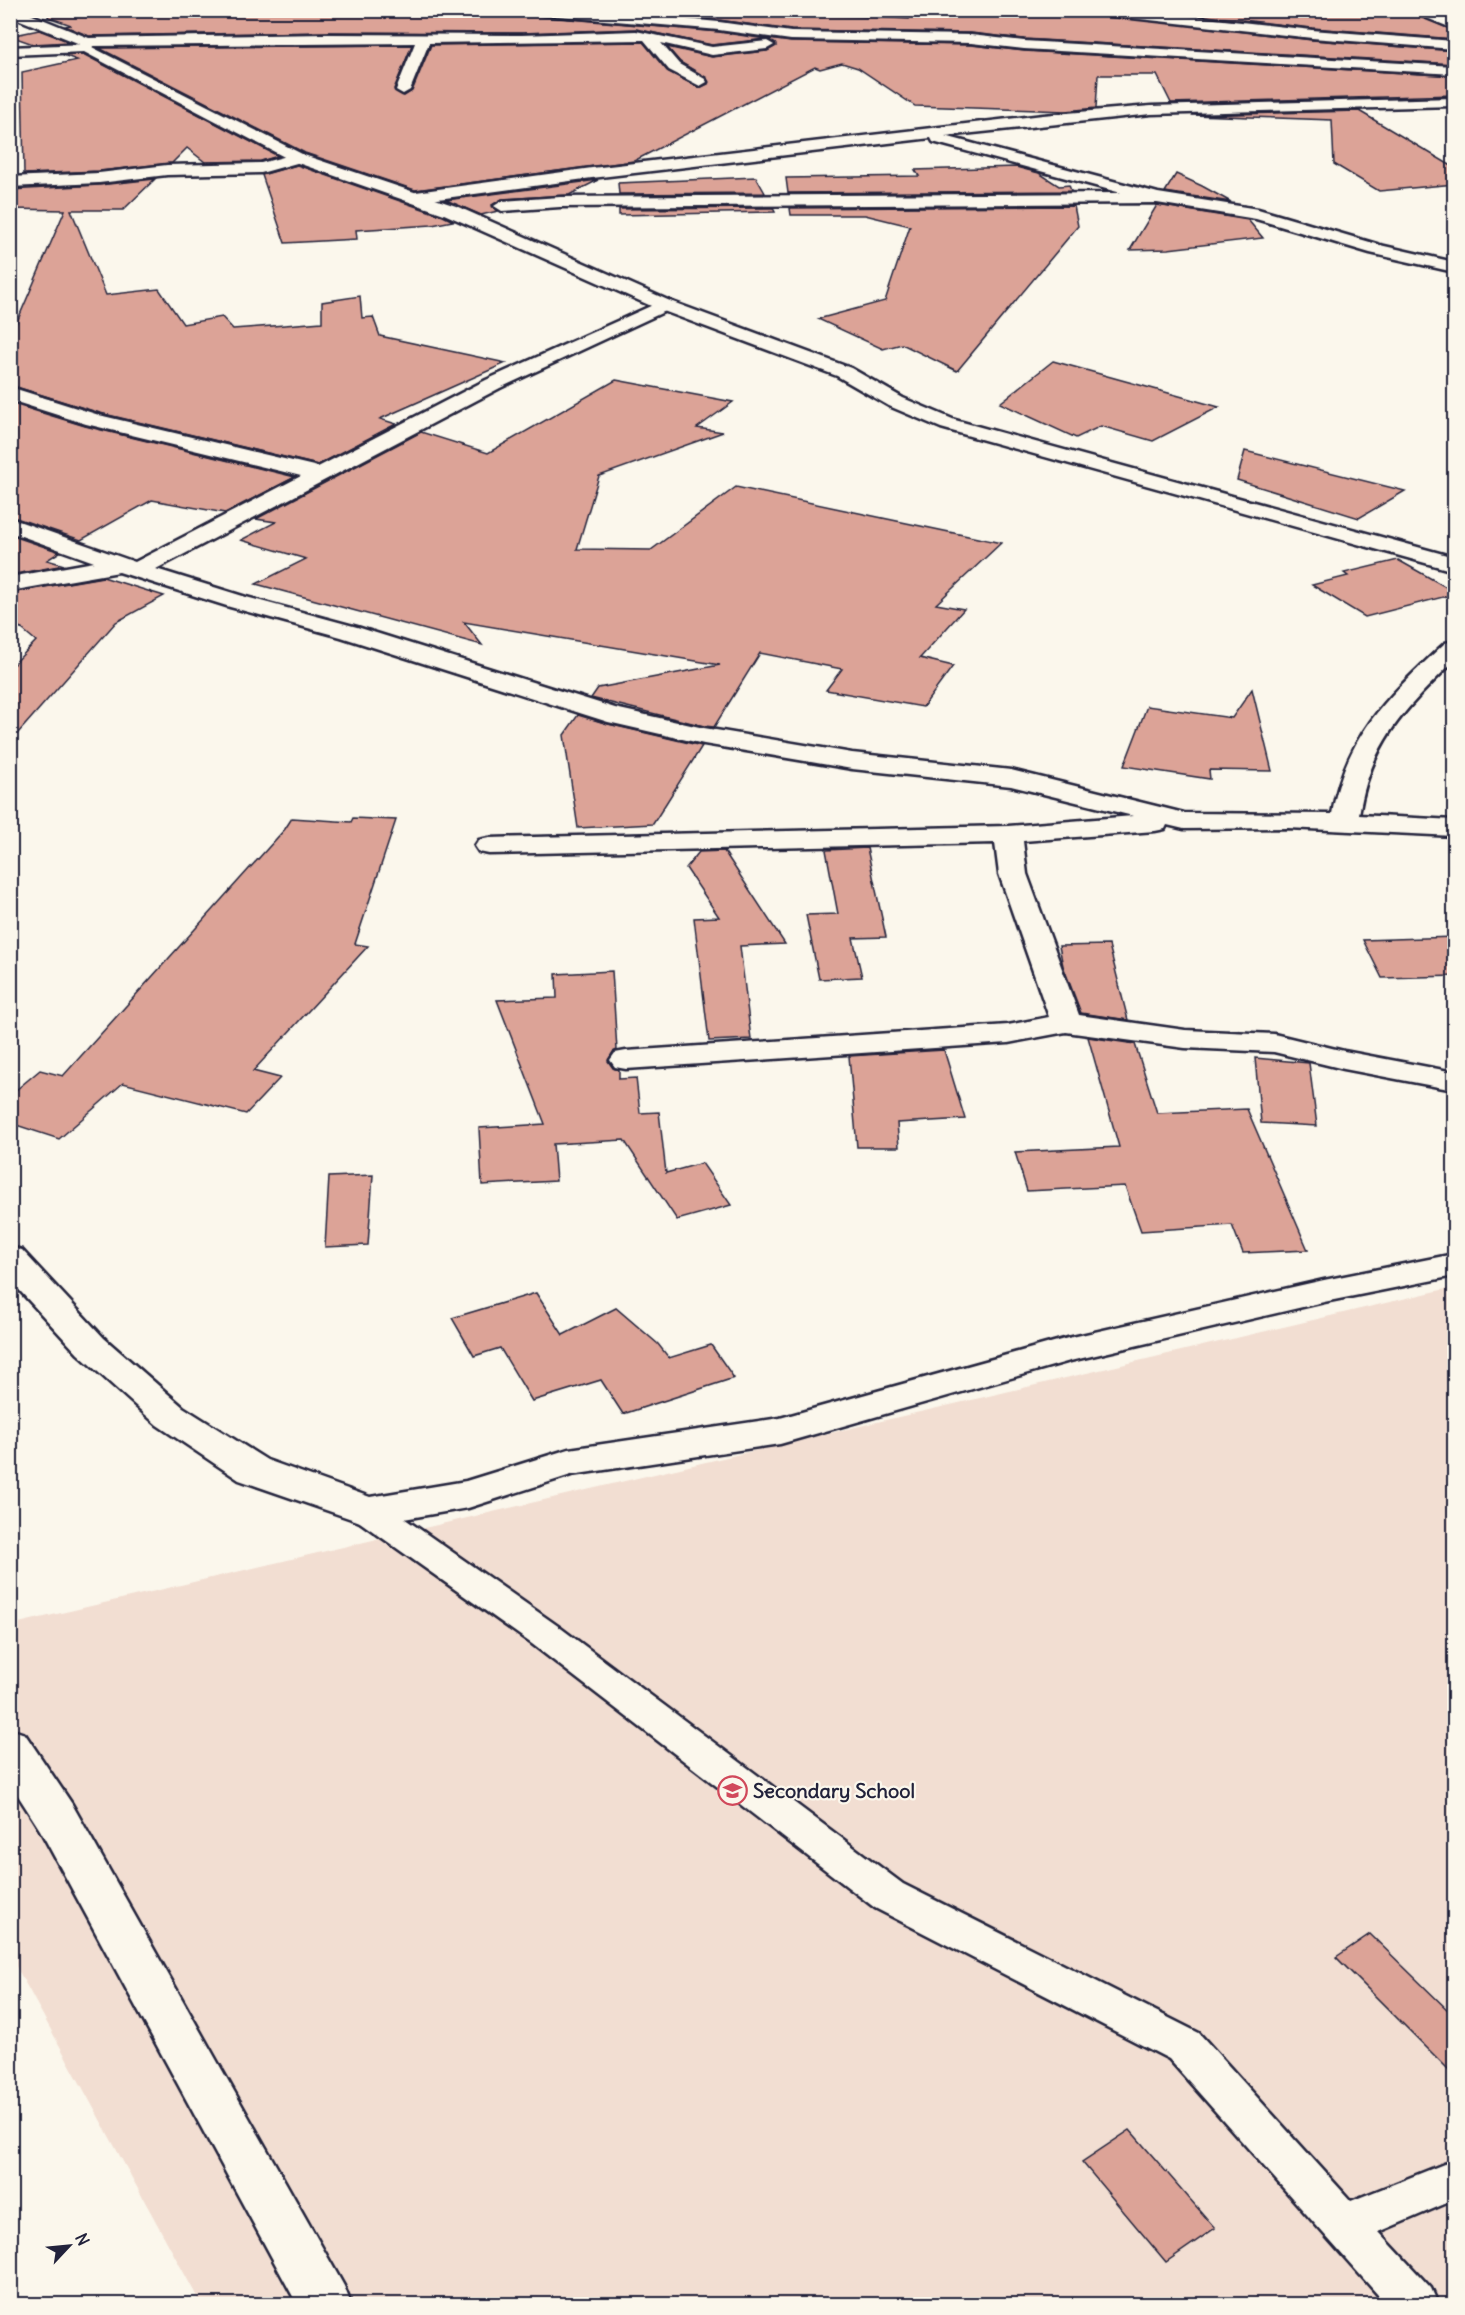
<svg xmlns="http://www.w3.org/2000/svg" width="1465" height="2315" font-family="Delius,sans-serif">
<rect width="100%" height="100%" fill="#fbf7ec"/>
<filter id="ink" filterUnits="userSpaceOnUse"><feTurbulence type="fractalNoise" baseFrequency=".0167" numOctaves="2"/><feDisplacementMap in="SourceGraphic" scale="12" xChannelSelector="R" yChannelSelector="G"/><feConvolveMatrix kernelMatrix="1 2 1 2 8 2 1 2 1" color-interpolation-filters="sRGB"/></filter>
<g filter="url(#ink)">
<path fill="#f2ded2" d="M1454,1287V2304H201L11,1957L10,1625Z"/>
<g fill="#dca397" stroke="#22223b" stroke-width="1.5">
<path d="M49,10H527L535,16L719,32L766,39L712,45L636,29L522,33L328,32L89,36L65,26L71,25L48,17Z"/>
<path d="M617,10H740L909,19L907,10L985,12L1002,10L1027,13L1029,10H1057L1312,40L1455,51V64L1024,39L971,33L791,30L719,20Z"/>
<path d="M1221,10H1405L1455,31V39L1312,28L1189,14L1190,11L1218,13Z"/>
<path d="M39,30L70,42L33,44L10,36Z"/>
<path d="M768,39L791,42L971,45L1024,51L1455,76V95L1171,103L1157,75H1098L1096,108L1066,111L915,106L858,68L842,63L820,69L815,67L634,161L415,190L305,153L99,48L412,45L394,89L404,96L412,91L431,45L643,42L667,71L699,88L708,84L707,78L680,62L667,47L712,57L767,51L776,46Z"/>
<path d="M83,54L278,156L261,161L205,162L187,148L172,163L99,171L24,174L22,72L77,60L63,55Z"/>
<path d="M1359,111L1455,168V184L1379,191L1334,164L1332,120L1192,115Z"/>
<path d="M297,165L443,216L453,221L432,225L356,230L357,239L285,243L262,175Z"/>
<path d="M1016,167L1039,173L1059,186L1069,185L1071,191L788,193L786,178L919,176L915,170Z"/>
<path d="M1176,174L1202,186L1231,202L1165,192Z"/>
<path d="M756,177L765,193L619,194L618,183Z"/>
<path d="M155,179L123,210H71L106,295L159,289L183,324L222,317L233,329L322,322V302L360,296L362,318L373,317L380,336L506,363L380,419L396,424L318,465L100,413L10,385V338L65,210L10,209V190L99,185Z"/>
<path d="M598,180L569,195L502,199L492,205L498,211L481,215L446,200Z"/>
<path d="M1157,205L1248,220L1263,238L1168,249L1130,250Z"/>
<path d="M1074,206L1078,226L957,371L902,344L883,349L818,319L885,301L910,226L865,215H791L790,208Z"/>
<path d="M773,208L775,212L619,215V209Z"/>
<path d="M1053,361L1219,407L1153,441L1101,426L1076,438L1000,403Z"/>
<path d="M616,380L733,402L697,428L723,432L599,476L577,549L651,550L736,487L1001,543L936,604L964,609L920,658L953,666L923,707L826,690L842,669L760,653L714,727L704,726L591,698L598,688L720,665L464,622L482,645L256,584L306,559L241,540L276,522L256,519L421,432L488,453Z"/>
<path d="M10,403L85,426L295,477L225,513L152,500L81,540L10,516Z"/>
<path d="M1245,451L1405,491L1359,518L1237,480Z"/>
<path d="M10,535L60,552L47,560L64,565L10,575Z"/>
<path d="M1398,560L1455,592V594L1365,617L1312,585L1348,576L1344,573Z"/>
<path d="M103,577L164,596L116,622L10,742V668L36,641L10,619V593Z"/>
<path d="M1252,689L1272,771L1209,770L1210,779L1124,766L1147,706L1232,718Z"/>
<path d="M578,715L608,724L702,746L653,824L578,828L564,735Z"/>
<path d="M292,818L351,822L353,818L396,820L355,944L368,946L253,1071L280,1078L246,1114L123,1083L59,1139L10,1123V1095L40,1070L63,1076L285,829Z"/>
<path d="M867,848L886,937L853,938L862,977L819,979L806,915L838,914L826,850Z"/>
<path d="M724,851L785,944L740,946L751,1039L709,1041L694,918L719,917L686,868L699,852Z"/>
<path d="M1455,937V976L1382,978L1363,940Z"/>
<path d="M1109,945L1128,1020L1081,1013L1063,966L1059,946Z"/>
<path d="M612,971L617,1050L613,1052L608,1061L613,1068L619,1070V1079L636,1078L640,1113L659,1112L666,1173L702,1163L731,1205L677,1220L624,1140L553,1144L556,1181L482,1185L479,1128L545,1124L497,1000L557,998L556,974Z"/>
<path d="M1088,1037L1135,1044L1157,1113L1247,1109L1308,1250L1243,1253L1232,1225L1141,1231L1125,1186L1027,1191L1015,1152L1119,1147Z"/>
<path d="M944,1050L965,1119L897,1123L899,1147H857L849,1056Z"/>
<path d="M1255,1058L1309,1063L1317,1126L1261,1123Z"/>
<path d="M373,1175L368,1245L325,1247L329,1177Z"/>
<path d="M536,1293L563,1335L616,1308L658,1344L669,1358L711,1345L734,1378L623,1414L601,1380L532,1401L500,1348L474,1356L452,1318Z"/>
<path d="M1370,1934L1455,2017V2076L1336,1957Z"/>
<path d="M1130,2130L1215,2228L1166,2262L1082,2162Z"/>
</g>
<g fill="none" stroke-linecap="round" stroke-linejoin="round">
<defs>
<path id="lane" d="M369,1499L381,1502L558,1626L903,1884L1199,2033L1351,2201L1454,2160V2200L1379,2232L1431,2288L1438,2304H1386L1169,2059L875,1908L532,1644L357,1520L352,1511L357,1502Z"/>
<g id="street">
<path d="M10,10H20L89,38L328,34L522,35L636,31L712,47L767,41L774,45L767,49L712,55L661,43L679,64L705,79L707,82L700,86L669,70L644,40L429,43L410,90L403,94L396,90L415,43L93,46L91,51H81L80,44L10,16Z"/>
<path d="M529,10H586L719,22L791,32L971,35L1024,41L1454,66V74L1024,49L971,43L791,40L719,30L535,14Z"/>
<path d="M1089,10H1135L1312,30L1454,41V49L1312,38L1095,14Z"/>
<path d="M1407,10H1427L1454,21V29Z"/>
<path d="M1454,98V106L1151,114L945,136L1158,193L1258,209L1380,245L1454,262V272L1370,253L1256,219L1157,203L560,207L502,211L494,206L502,201L560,197L1121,193L933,142L931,138L592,178L416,202L408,197L416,192L592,168L1043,115L1151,106Z"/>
<path d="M298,153L306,158L304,161L261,173L167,175L99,183L10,187V177L99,173L167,165L261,163Z"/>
<path d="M664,300L670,301L673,305L670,309L500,388L156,569L246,597L357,627L615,708L704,728L852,753L1011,770L1184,813L1332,814C1346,734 1389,696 1445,643L1454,641V661C1403,711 1371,742 1359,815L1454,820V836L1288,828L1184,829L1167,825L1165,829L1155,831L1023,841L1027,874L1079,1015L1185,1030L1274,1034L1344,1051L1454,1072V1090L1344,1069L1274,1052L1185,1048L1066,1032L1008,1043L626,1069L615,1067L610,1060L615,1053L626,1051L1008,1025L1049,1017L999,874L995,843L489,854L479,852L475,846L479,840L489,838L1008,826L1133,816L1011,786L852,769L704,744L608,722L341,637L230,607L119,572L10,591V577L94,562L10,532V518L135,562L301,476L86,424L10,400V387L99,415L318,467L486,380Z"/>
<path d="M10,1247L22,1250L104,1338L183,1407L267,1460L370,1497L466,1481L569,1449L780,1418L1068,1338L1324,1280L1454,1254V1276L1324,1302L1070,1361L780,1444L571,1475L468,1508L369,1525L239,1480L157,1425L78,1354L10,1280Z"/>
<path d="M10,1729L25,1734L72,1804L344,2286L351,2304H297L40,1830L10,1783Z"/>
</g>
<path id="secondary" d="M86,44L304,155L456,206L670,301L851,368L903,398L955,420L1454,557V571L941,428L889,406L837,376L658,309L444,214L292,161L84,52L10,55V47Z"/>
</defs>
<use href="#lane" stroke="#22223b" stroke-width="5"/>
<use href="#street" stroke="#22223b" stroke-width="5"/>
<use href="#secondary" stroke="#22223b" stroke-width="5"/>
<use href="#lane" fill="#fbf7ec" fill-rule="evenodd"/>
<use href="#street" fill="#fbf7ec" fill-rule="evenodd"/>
<use href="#secondary" fill="#fbf7ec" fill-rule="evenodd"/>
</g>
</g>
<defs>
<symbol id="school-ring" viewBox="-11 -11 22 22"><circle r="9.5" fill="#fbf7ec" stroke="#d1495b" stroke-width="1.5"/><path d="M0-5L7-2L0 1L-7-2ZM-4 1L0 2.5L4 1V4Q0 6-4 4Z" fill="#d1495b"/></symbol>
</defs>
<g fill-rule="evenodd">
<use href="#school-ring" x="716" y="1774" width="33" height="33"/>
</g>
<g text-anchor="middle" stroke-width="4.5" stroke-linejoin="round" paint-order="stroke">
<g font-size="20" font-weight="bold" fill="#22223b" stroke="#fbf7ec" text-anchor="start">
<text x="753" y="1798">Secondary School</text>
</g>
</g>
<rect width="1465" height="2315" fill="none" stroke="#fbf7ec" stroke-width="36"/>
<rect x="18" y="18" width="1429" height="2279" fill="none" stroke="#22223b" stroke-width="2" filter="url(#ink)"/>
<g transform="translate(69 2246) rotate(64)" stroke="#fbf7ec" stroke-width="4.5" paint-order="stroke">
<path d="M0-4.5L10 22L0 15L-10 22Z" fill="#22223b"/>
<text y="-9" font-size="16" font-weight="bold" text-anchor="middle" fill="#22223b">N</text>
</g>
</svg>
